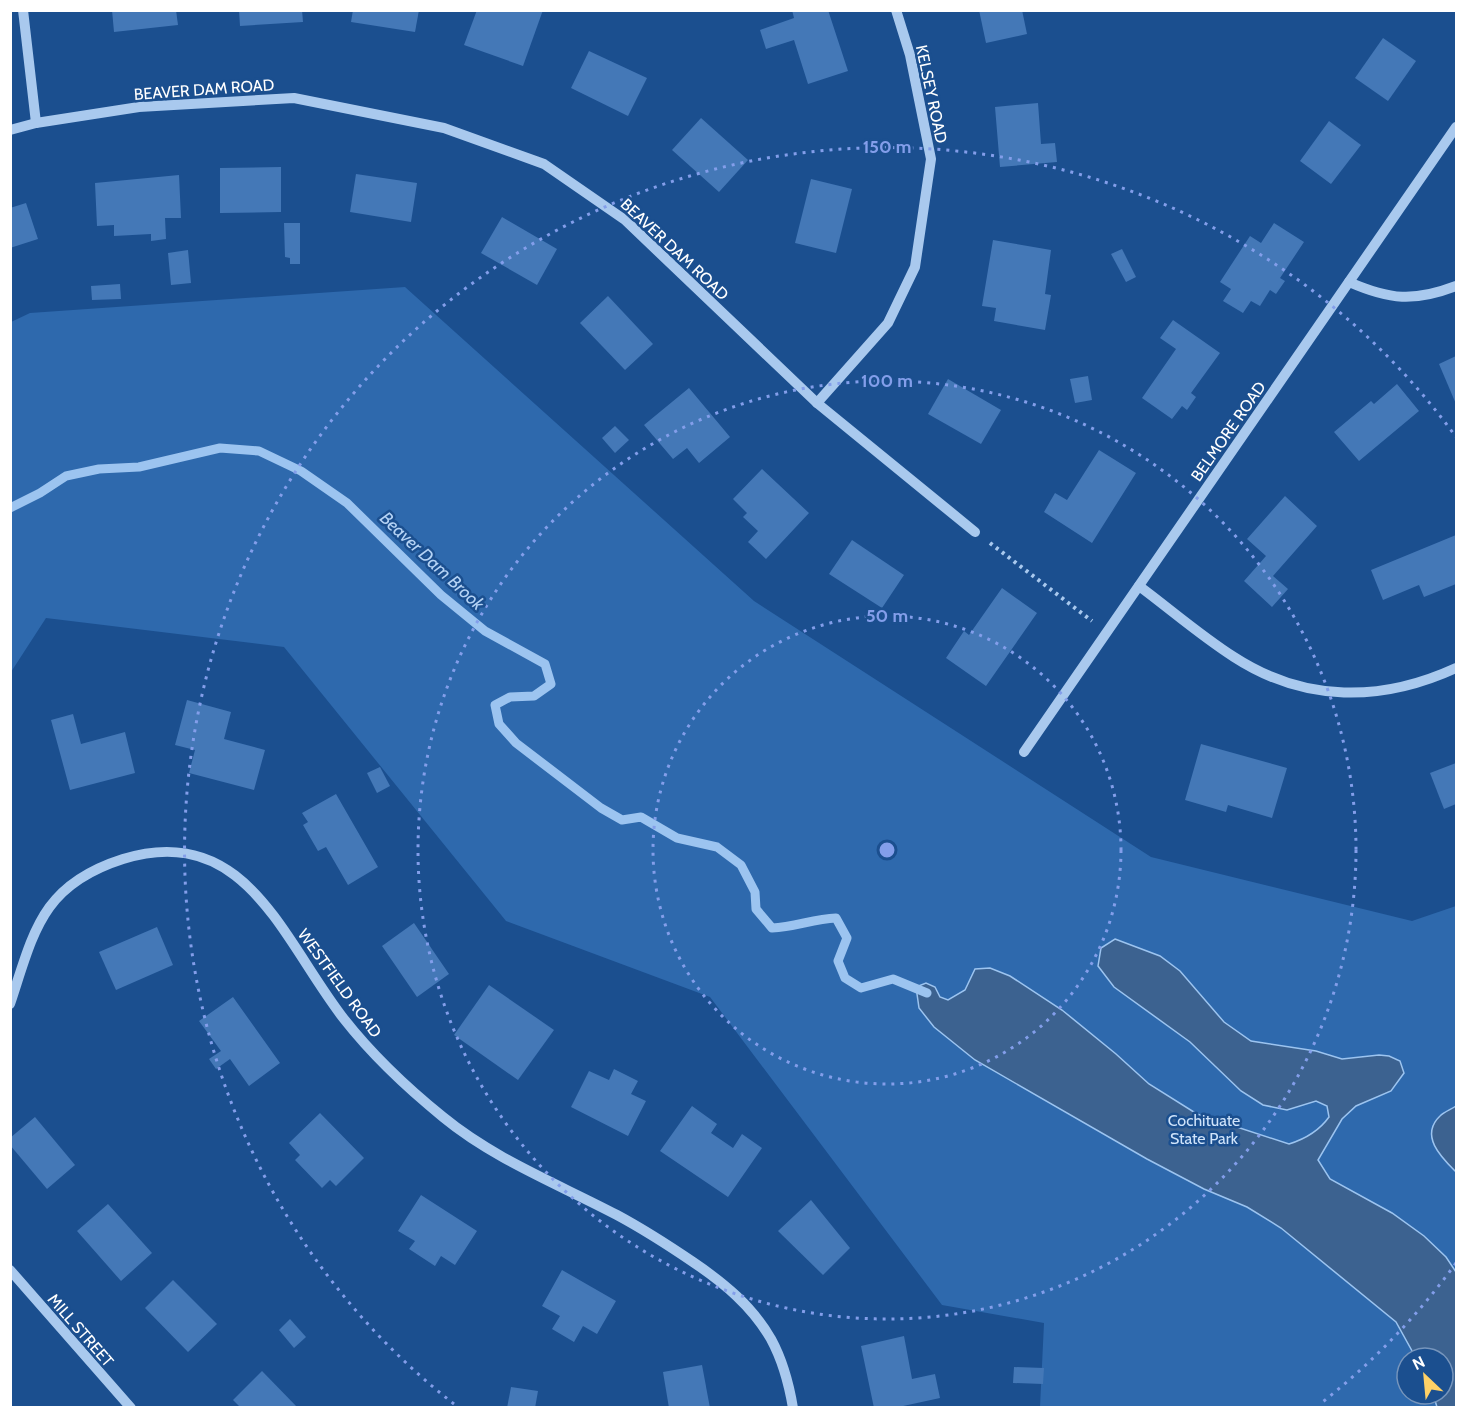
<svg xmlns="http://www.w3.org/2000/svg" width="1467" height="1418" font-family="Cabin,sans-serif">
<rect width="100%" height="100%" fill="#1b4f8f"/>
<path fill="#2e69ad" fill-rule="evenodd" d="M405,287L754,601L1151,857L1412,921L1456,906V1407H1040L1044,1323L942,1305L710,997L506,921L284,647L46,618L11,672V322L30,313ZM1407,1358H1443V1394H1407Z"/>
<g fill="#3c6290" stroke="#9cc4f0" stroke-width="1.5">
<path d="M1115,939L1160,956L1180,971L1224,1022L1251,1041L1316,1051L1342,1059L1379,1055L1389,1056L1400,1061L1404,1073L1391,1091L1356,1106L1342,1119L1318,1160L1330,1179L1392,1213L1424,1236L1446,1257L1456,1272V1407H1437L1433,1394H1443V1358H1416L1396,1322L1281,1228L1247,1207L1204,1189L1147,1159L975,1060L934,1027L919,1008L916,987L926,983L935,987L940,997L948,1000L965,990L975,969L990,968L1010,976L1062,1010L1116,1054L1149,1084L1197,1114L1289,1144C1305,1139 1319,1131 1329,1117L1327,1106L1316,1101L1287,1110L1263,1105L1241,1091L1190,1042L1114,987L1098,966L1101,948Z"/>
<path d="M1456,1106V1172C1442,1158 1419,1136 1440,1116C1444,1112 1452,1109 1456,1106Z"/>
</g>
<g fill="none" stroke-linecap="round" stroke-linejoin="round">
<path stroke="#9cc4f0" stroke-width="9" d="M10,508L40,493L66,476L99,469L139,467L220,448L259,451L301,471L347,503L441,595L485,631L545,664L551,684L534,696L510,697L495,705L499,724L516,743L601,808L622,820L641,817L677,838L717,847L741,865L755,892L756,909L772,928C795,927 813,919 836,918L847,938L838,961L845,978L861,988L893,979L927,993"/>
</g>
<g fill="#4478b7">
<path d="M112,10H176L178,25L114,32Z"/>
<path d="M239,10H302L303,22L240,26Z"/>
<path d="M353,10H419L415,32L351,22Z"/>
<path d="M477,10H543L523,66L464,45Z"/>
<path d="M792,10H828L848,71L808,84L794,40L766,49L760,30L794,18Z"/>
<path d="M979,10H1022L1027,34L986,43Z"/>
<path d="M1383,38L1416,61L1388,101L1355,78Z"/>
<path d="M589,51L647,78L628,116L571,88Z"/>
<path d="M1038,103L1041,144L1055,143L1057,162L1000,167L995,107Z"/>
<path d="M701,118L748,160L719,192L672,150Z"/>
<path d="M1329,121L1361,145L1331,184L1300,161Z"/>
<path d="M281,167V212L220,213V168Z"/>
<path d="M356,174L417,183L411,222L350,212Z"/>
<path d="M179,175L181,218H165L166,239L151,241V234L114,236V225L97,226L95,183Z"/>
<path d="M811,179L852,189L836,253L795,243Z"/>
<path d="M26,203L38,239L10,248V208Z"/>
<path d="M502,217L557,249L537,285L481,253Z"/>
<path d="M284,223H300V264H290V258L285,257Z"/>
<path d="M1274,223L1304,242L1280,278L1285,281L1276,294L1270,290L1260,306L1251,301L1243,313L1223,301L1231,289L1220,282L1250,236L1261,243Z"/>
<path d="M993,240L1051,250L1045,294L1051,295L1045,330L994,321L996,308L982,306Z"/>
<path d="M1122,249L1136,277L1126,282L1111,254Z"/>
<path d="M188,250L191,283L171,285L168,253Z"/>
<path d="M120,284L121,299L92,300L91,286Z"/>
<path d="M608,296L653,344L625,370L580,323Z"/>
<path d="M1173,320L1220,353L1191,393L1196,397L1187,410L1182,406L1172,419L1142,398L1176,349L1160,338Z"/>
<path d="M1456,356V404L1439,364Z"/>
<path d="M1088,376L1092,400L1075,403L1070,379Z"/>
<path d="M948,379L1001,410L981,444L928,414Z"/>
<path d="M1397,384L1419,411L1359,461L1334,432L1371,401L1374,404Z"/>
<path d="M689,388L730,437L699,463L687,448L673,459L644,425Z"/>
<path d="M615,426L629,440L615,453L602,438Z"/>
<path d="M1099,450L1136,473L1092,543L1044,512L1055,493L1067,500Z"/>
<path d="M762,469L809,513L766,559L748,542L758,531L743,517L747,513L733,499Z"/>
<path d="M1285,496L1317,526L1273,576L1288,589L1272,607L1244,581L1266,556L1247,539Z"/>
<path d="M1456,535V584L1424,597L1419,585L1383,600L1371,570Z"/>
<path d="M852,540L904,575L882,608L829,574Z"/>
<path d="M1002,588L1037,613L986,686L946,658L964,631L969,635Z"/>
<path d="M187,700L231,712L224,739L265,750L254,790L189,773L195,750L175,745Z"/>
<path d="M73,714L81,744L125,732L135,773L70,790L51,720Z"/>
<path d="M1201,744L1287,768L1272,818L1228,805L1226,812L1185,800Z"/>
<path d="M1456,763V804L1444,809L1430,773Z"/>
<path d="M380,767L390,786L377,793L367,773Z"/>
<path d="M336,794L378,867L348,885L326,847L318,851L303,825L308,822L302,813Z"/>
<path d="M414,923L449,974L417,997L382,946Z"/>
<path d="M157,927L173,965L116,990L99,952Z"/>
<path d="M489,985L554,1030L518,1080L454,1035Z"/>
<path d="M233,997L280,1063L249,1086L230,1059L216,1069L209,1059L221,1051L199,1021Z"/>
<path d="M614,1069L638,1081L631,1094L646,1101L628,1136L571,1107L589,1071L609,1080Z"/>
<path d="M692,1106L717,1124L711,1133L733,1148L742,1134L762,1148L728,1197L660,1151Z"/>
<path d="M320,1113L364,1158L336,1186L330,1180L322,1188L295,1160L300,1155L289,1143Z"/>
<path d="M35,1117L75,1165L47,1189L10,1145V1138Z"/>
<path d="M421,1195L477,1231L455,1265L441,1256L435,1266L409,1249L415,1241L398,1231Z"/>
<path d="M811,1200L850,1248L823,1275L778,1231Z"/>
<path d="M108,1204L152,1253L121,1281L77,1231Z"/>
<path d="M562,1270L616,1301L597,1334L583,1326L574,1342L552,1329L560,1316L542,1306Z"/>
<path d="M173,1280L217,1324L188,1352L145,1308Z"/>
<path d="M290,1319L306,1337L294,1348L279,1330Z"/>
<path d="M904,1336L912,1379L935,1374L940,1398L894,1408H874L861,1346Z"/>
<path d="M702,1365L710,1408H669L663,1372Z"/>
<path d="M1014,1367L1044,1368L1043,1384L1013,1383Z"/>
<path d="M262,1371L298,1408H241L233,1400Z"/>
<path d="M511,1387L538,1391L535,1408H507Z"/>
</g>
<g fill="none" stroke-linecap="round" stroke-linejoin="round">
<path stroke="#a9c9ee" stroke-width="4" stroke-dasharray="3 4.5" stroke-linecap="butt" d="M990,543L1092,621"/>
<g stroke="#a9c9ee" stroke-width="10">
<path d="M23,10L36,123"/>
<path d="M10,130L36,123L139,107L294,98L444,128L544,164L625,220L817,403L975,532"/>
<path d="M1349,282C1390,300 1414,302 1456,286"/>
<path d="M817,403L888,323L915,267L931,159L910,55L896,10"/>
<path d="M1139,586C1170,609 1201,636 1234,657C1305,703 1382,702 1456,668"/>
<path d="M1024,752L1456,127"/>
<path d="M10,1004C34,932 41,885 123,859C246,821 283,941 344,1019C373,1056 406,1087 443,1117C494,1159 558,1184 617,1215C643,1229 668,1245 693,1262C724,1283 752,1306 771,1339C783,1361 789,1384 793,1408"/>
<path d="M10,1270L131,1408"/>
</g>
</g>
<g fill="none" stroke="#839eea" stroke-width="3" stroke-dasharray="3 6">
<circle cx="887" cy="850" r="234"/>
<circle cx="887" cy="850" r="469"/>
<path d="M1456 1263A703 703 0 0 1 1320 1404M454 1404A703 703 0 1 1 1456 437"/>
</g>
<g text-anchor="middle" stroke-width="5" stroke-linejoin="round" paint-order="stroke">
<g font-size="16" fill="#fff" stroke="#1b4f8f">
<text transform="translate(204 89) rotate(-4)" y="6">BEAVER DAM ROAD</text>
<text transform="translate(932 94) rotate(78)" y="6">KELSEY ROAD</text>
<text transform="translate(675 249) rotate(43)" y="6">BEAVER DAM ROAD</text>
<text transform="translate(1228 431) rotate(-55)" y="6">BELMORE ROAD</text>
<text transform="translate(340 983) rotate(54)" y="6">WESTFIELD ROAD</text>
<text transform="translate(81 1330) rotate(49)" y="6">MILL STREET</text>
</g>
<g font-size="16" fill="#cfe3fa" stroke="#1b4f8f">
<text x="1204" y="1126">Cochituate<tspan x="1204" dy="18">State Park</tspan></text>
</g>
<g font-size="18" font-style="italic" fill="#b5d3f5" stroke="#1b4f8f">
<text transform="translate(432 561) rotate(43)" y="6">Beaver Dam Brook</text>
</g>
</g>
<circle cx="887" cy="850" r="9" fill="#839eea" stroke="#1b4f8f" stroke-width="3"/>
<g font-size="18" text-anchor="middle" font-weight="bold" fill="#839eea" stroke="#1b4f8f" stroke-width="5" stroke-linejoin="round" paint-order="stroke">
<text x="887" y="153">150 m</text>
<text x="887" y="387">100 m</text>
<text x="887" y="622">50 m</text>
</g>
<rect width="1467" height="1418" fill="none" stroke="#ffffff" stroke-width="24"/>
<g transform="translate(1425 1376) rotate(334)"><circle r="28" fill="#1b4f8f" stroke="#7695bc" stroke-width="1.5"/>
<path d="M0-4.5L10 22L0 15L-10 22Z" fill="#ffd166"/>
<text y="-9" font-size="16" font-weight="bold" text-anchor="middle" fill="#ffffff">N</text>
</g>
</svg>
